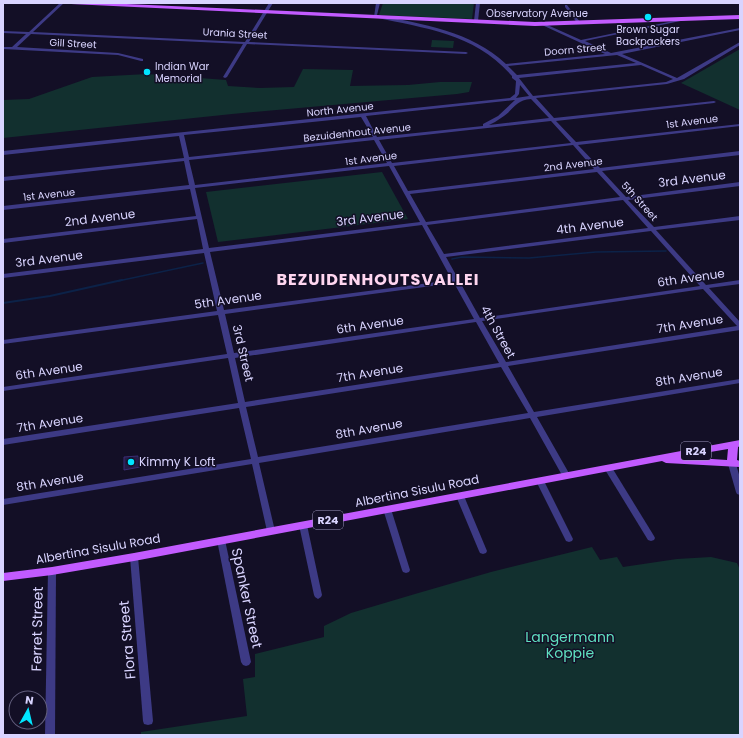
<svg xmlns="http://www.w3.org/2000/svg" width="743" height="738" font-family="Poppins,sans-serif">
<rect width="100%" height="100%" fill="#130f26"/>
<g fill="#12302f">
<path d="M383,3H474L472,19L379,15Z"/>
<path d="M432,40L454,41L453,48L431,47Z"/>
<path d="M740,49V110L681,83Z"/>
<path d="M303,69L353,70L350,86L408,85L440,82H472L469,92L457,94L232,114L3,138V100L29,99L92,77L147,74L226,80L228,86L260,88L294,87Z"/>
<path d="M382,172L408,219L218,242L206,192Z"/>
<path d="M592,547L600,560L617,557L623,567L677,559L711,557L737,563L740,570V735H141V732L247,716L243,679L255,677V654L324,637V626L351,613L415,594L491,572Z"/>
</g>
<g fill="none" stroke-linecap="round" stroke-linejoin="round">
<g stroke="#0c2248" stroke-width="1.5">
<path d="M452,259L462,257L529,258L596,252L666,251"/>
<path d="M118,281L203,263"/>
</g>
<path stroke="#0c2248" stroke-width="2" d="M3,303L50,296L122,280"/>
</g>
<path fill="#241b47" stroke="#3b2d73" d="M138,456L140,467L124,470V457Z"/>
<g fill="none" stroke-linecap="round" stroke-linejoin="round">
<g fill="#3d3a85" fill-rule="evenodd">
<path d="M60,3H64L33,32L245,42L269,3H273L249,42L466,52L468,53L466,54L247,44L227,77L225,78L223,77L243,44L31,34L17,47L118,53L143,59V61H141L118,55L3,49V47H12L26,34L3,33V31L29,32Z"/>
<path d="M376,3H380L377,15C422,24 471,31 506,64L605,54L542,25V23H543L581,40L688,18L690,19L585,41L611,53L740,28V30L622,54L677,78L740,42V45L684,79L667,84L536,98L554,118L714,101L716,102L714,103L556,121L576,142L740,124V126L578,145L600,168L740,151V155L602,171L626,197L740,182V186L628,200L654,227L740,216V220L656,230L706,285L740,280V284L709,288L740,322V330L508,366L534,412L740,379V383L537,417L570,475L569,477H563L530,418L259,463L275,531L274,533L271,534L268,533L267,531L252,464L3,505V499L251,459L239,408L3,445V439L238,403L228,358L3,391V387L227,354L218,315L3,344V340L217,311L204,253L3,278V274L203,249L197,219L3,243V239L196,216L190,189L3,210V206L189,185L184,161L3,181V177L184,158L179,136L3,155V151L510,98L515,94L516,81L512,78V76C474,33 427,29 374,17ZM617,55L636,63L517,75L508,66ZM641,65L673,79L666,82L533,96L519,78ZM520,85L529,96L516,98L519,94ZM531,99L549,118L489,125C493,123 497,121 501,118C513,111 515,100 531,99ZM515,100L498,116L483,124V126L377,137L366,116ZM361,117L373,137L189,157L184,135ZM551,121L571,143L392,163L379,140ZM374,140L387,163L195,185L189,160ZM573,145L594,169L408,191L394,166ZM389,166L420,222L209,248L195,188ZM597,172L620,197L426,222L410,194ZM623,200L648,228L444,254L427,225ZM422,225L452,280L224,310L210,252ZM651,231L700,286L480,318L446,257ZM454,283L474,319L234,353L225,314ZM703,289L737,326L506,362L482,321ZM476,322L499,363L245,402L235,358ZM501,367L528,413L258,457L246,407Z"/>
<path d="M476,3H480L478,21L476,22L474,21Z"/>
<path d="M565,5H567L580,22V24H578L565,7Z"/>
<path d="M732,461L735,462L736,464L740,478V495L737,494L736,492L728,464L729,462Z"/>
<path d="M608,465L611,466L654,536L655,538L654,540L651,541L648,540L604,468L605,466Z"/>
<path d="M540,478L543,479L573,539L572,541L569,542L566,541L536,481L537,479Z"/>
<path d="M460,493L463,494L464,496L487,551L486,553L483,554L480,553L479,551L456,496L457,494Z"/>
<path d="M387,506L390,507L391,509L410,570L409,572L406,573L403,572L402,570L383,509L384,507Z"/>
<path d="M303,522L306,523L307,525L322,595L321,597L318,599L315,597L314,595L299,525L300,523Z"/>
<path d="M221,537L224,538L225,540L251,662L249,665L246,666L243,665L241,662L217,540L218,538Z"/>
<path d="M134,554L137,555L138,557L153,721L152,724L148,725L144,724L143,721L130,557L131,555Z"/>
<path d="M52,568L55,569L56,571L55,735H45L48,571L49,569Z"/>
</g>
<g fill="#c25bff" fill-rule="evenodd">
<path d="M69,3H104L535,22L740,15V19L535,26L71,4Z"/>
<path d="M740,440V446L738,447L737,460L740,461V467L666,463L662,461L134,561L52,575L3,581V573L52,567L134,553ZM728,449L727,460L681,457Z"/>
</g>
</g>
<g fill="#00e5ff" stroke="#130f26" stroke-width="1.5">
<circle cx="648" cy="17" r="4"/>
<circle cx="147" cy="72" r="4"/>
<circle cx="131" cy="462" r="4"/>
</g>
<g text-anchor="middle" stroke-width="3" stroke-linejoin="round" paint-order="stroke">
<g font-size="10" fill="#d9d4ff" stroke="#130f26">
<text x="537" y="17">Observatory Avenue</text>
<text transform="translate(235 33) rotate(3)" y="4">Urania Street</text>
<text transform="translate(73 43) rotate(3)" y="4">Gill Street</text>
<text transform="translate(575 49) rotate(-5)" y="4">Doorn Street</text>
<text transform="translate(340 109) rotate(-6)" y="4">North Avenue</text>
<text transform="translate(692 121) rotate(-7)" y="4">1st Avenue</text>
<text transform="translate(357 132) rotate(-6)" y="4">Bezuidenhout Avenue</text>
<text transform="translate(371 158) rotate(-7)" y="4">1st Avenue</text>
<text transform="translate(573 164) rotate(-7)" y="4">2nd Avenue</text>
<text transform="translate(49 194) rotate(-6)" y="4">1st Avenue</text>
<text transform="translate(640 201) rotate(48)" y="4">5th Street</text>
</g>
<g font-size="10" fill="#d9d4ff" stroke="#130f26">
<text x="648" y="33">Brown Sugar<tspan x="648" dy="12">Backpackers</tspan></text>
<text x="155" y="70" text-anchor="start">Indian War<tspan x="155" dy="12">Memorial</tspan></text>
</g>
<g fill="#130f26" stroke="#9e99be" stroke-width="1">
<rect x="681" y="442" width="30" height="18" rx="3"/>
<rect x="313" y="511" width="30" height="18" rx="3"/>
</g>
<g font-size="11" font-weight="bold" fill="#d9d4ff">
<text x="696" y="455">R24</text>
<text x="328" y="524">R24</text>
</g>
<g font-size="12" fill="#d9d4ff" stroke="#130f26">
<text transform="translate(692 179) rotate(-7)" y="4">3rd Avenue</text>
<text transform="translate(100 218) rotate(-7)" y="4">2nd Avenue</text>
<text transform="translate(370 218) rotate(-7)" y="4">3rd Avenue</text>
<text transform="translate(590 226) rotate(-7)" y="4">4th Avenue</text>
<text transform="translate(49 259) rotate(-7)" y="4">3rd Avenue</text>
<text transform="translate(691 278) rotate(-8)" y="4">6th Avenue</text>
<text transform="translate(228 300) rotate(-8)" y="4">5th Avenue</text>
<text transform="translate(690 324) rotate(-9)" y="4">7th Avenue</text>
<text transform="translate(370 325) rotate(-8)" y="4">6th Avenue</text>
<text transform="translate(498 332) rotate(61)" y="4">4th Street</text>
<text transform="translate(243 353) rotate(77)" y="4">3rd Street</text>
<text transform="translate(49 371) rotate(-8)" y="4">6th Avenue</text>
<text transform="translate(370 373) rotate(-9)" y="4">7th Avenue</text>
<text transform="translate(689 377) rotate(-9)" y="4">8th Avenue</text>
<text transform="translate(50 423) rotate(-9)" y="4">7th Avenue</text>
<text transform="translate(369 429) rotate(-10)" y="4">8th Avenue</text>
<text transform="translate(50 482) rotate(-9)" y="4">8th Avenue</text>
<text transform="translate(417 491) rotate(-11)" y="4">Albertina Sisulu Road</text>
<text transform="translate(98 549) rotate(-10)" y="4">Albertina Sisulu Road</text>
</g>
<g font-size="12" fill="#d9d4ff" stroke="#130f26" text-anchor="start">
<text x="139" y="466">Kimmy K Loft</text>
</g>
<g font-size="14" fill="#d9d4ff" stroke="#130f26">
<text transform="translate(247 598) rotate(78)" y="5">Spanker Street</text>
<text transform="translate(37 629) rotate(-89)" y="5">Ferret Street</text>
<text transform="translate(127 640) rotate(-95)" y="5">Flora Street</text>
</g>
<g font-size="14" fill="#5fe0c0" stroke="#130f26">
<text x="570" y="642">Langermann<tspan x="570" dy="16">Koppie</tspan></text>
</g>
<g font-size="16" font-weight="bold" letter-spacing="1" fill="#ffd6f0" stroke="#130f26">
<text x="378" y="285">BEZUIDENHOUTSVALLEI</text>
</g>
</g>
<rect width="743" height="738" fill="none" stroke="#d9d4ff" stroke-width="8"/>
<g transform="translate(28 710) rotate(8)"><circle r="19" fill="#130f26" stroke="#625e7d"/>
<path d="M0-3L7 15L0 10L-7 15Z" fill="#00e5ff"/>
<text y="-6" font-size="11" font-weight="bold" text-anchor="middle" fill="#d9d4ff">N</text>
</g>
</svg>
